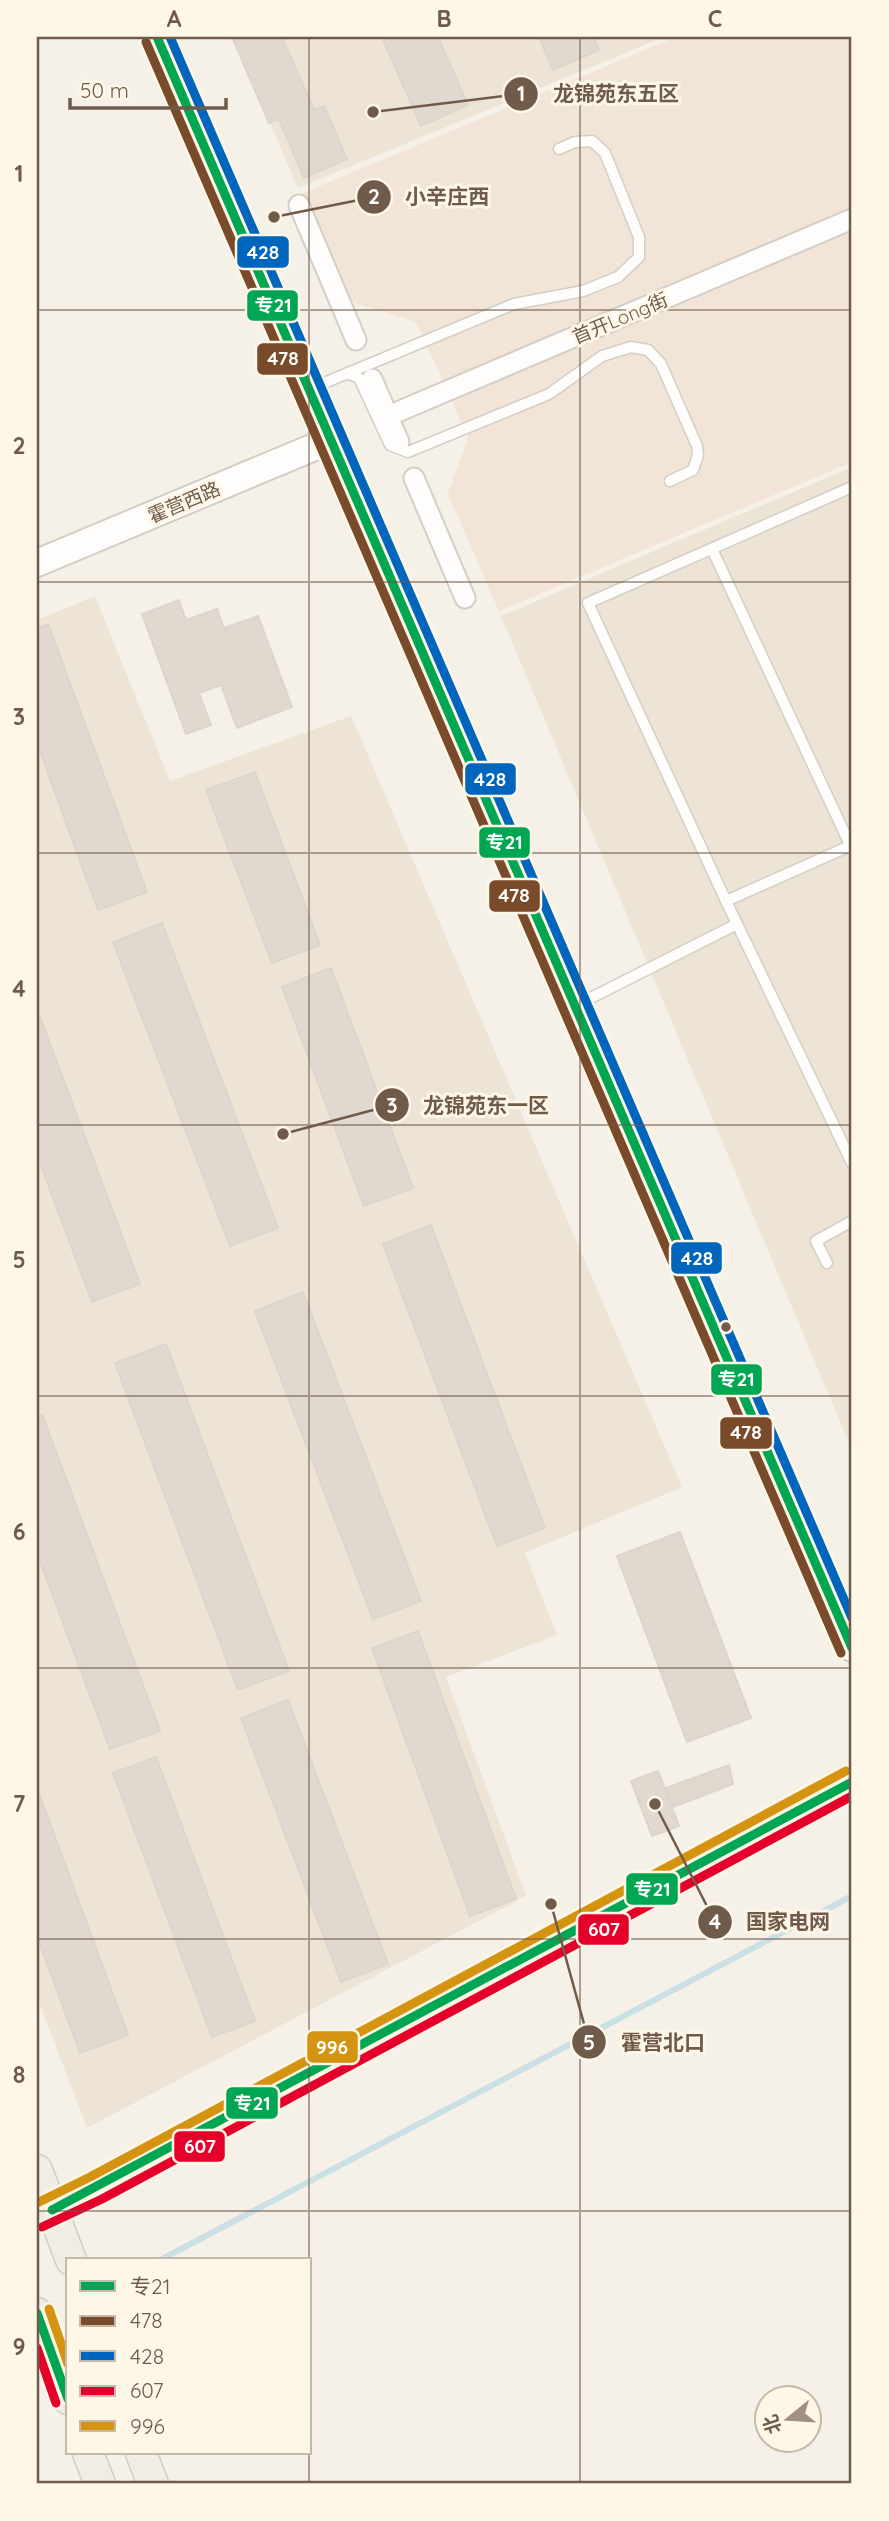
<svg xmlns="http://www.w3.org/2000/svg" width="889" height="2521" font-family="Quicksand,'Noto Sans SC',sans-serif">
<rect width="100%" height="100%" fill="#f5f1e8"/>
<g fill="#eee4d5">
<path d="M233,37H664L298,188Z"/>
<path d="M852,467V1450L501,616Z"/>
<path d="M95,596L170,781L351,716L682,1487L525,1553L557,1635L446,1677L526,1896L87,2128L37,1997V620Z"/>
</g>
<path fill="#f3e4d8" d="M676,37H852V462L499,611L448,494L468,437L416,322L351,302L303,193Z"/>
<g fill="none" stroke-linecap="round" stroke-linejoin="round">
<path stroke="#cae0e4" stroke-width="6" d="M160,2260L852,1896"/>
</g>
<g fill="#e1d9d0" stroke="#ddd4cb" stroke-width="2">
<path d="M232,37H282L314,110L324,106L347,159L304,178L279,119L269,123Z"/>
<path d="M382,37H438L468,105L421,126Z"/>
<path d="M539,37H594L599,50L553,70Z"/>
<path d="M179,600L186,620L217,609L224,628L258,616L292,707L237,728L221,685L199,693L211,725L186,734L142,614Z"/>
<path d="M48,624L147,892L98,910L37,743V629Z"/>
<path d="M255,772L320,945L272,963L206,790Z"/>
<path d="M162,923L278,1228L230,1246L113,942Z"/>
<path d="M331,968L413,1188L364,1206L282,987Z"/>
<path d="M37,1009L140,1284L92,1302L37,1155Z"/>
<path d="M431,1225L545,1528L497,1546L383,1244Z"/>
<path d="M303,1292L421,1601L373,1619L255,1311Z"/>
<path d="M166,1344L289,1671L238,1690L115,1363Z"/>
<path d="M42,1414L160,1731L110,1749L37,1553V1416Z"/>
<path d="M680,1532L751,1718L687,1742L617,1556Z"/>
<path d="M418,1631L516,1899L470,1916L372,1648Z"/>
<path d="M288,1700L388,1964L341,1982L241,1718Z"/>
<path d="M156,1757L255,2021L212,2037L113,1773Z"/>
<path d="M729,1765L733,1784L673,1807L666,1788Z"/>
<path d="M658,1771L679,1826L652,1836L631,1781Z"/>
<path d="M37,1788L128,2035L80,2053L37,1936Z"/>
</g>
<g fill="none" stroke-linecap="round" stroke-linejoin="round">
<defs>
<g id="lane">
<path d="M347,373L359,378L390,445L408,452L549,394L602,356L631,347L648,350L661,364L697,446L698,455L693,470L670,481"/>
<path d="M312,388L514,304L583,291L618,277L639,257V237L605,153L592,141L575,142L559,149"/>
<path d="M852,487L588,603L726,901L852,1163"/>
<path d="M712,549L852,849"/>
<path d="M726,901L852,845"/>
<path d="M575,1006L737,924"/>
<path d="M827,1263L816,1241L852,1221"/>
</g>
<g id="street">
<path d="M299,205L356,340"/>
<path d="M372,379L399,442"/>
<path d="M388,416L852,219"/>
<path d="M414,478L465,598"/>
</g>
<g id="secondary">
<path d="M157,37L852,1648"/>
<path d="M37,563L331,440"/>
<path d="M37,2216L96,2188L852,1782"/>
</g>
<g id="primary">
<path d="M37,2170L71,2260"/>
<path d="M37,2313L68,2399"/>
<path d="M88,2453L100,2484"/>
<path d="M141,2453L153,2484"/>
</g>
</defs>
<use href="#lane" stroke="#d3cec6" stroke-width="13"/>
<use href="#street" stroke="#d3cec6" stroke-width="23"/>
<use href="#secondary" stroke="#d4cdc4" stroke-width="30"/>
<use href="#primary" stroke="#d3cdc5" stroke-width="33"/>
<use href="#lane" stroke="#fefdfc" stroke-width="10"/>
<use href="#street" stroke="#fefdfc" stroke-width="19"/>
<use href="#secondary" stroke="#fefdfc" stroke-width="26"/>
<use href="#primary" stroke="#f1ede4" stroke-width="30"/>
<defs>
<g id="bus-1">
<path d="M157,37L852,1648"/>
<path d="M52,2210L852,1782"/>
<path d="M37,2313L68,2399"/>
</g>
<path id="bus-2" d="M146,42L841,1653"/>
<path id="bus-3" d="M170,37L852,1618"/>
<g id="bus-4">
<path d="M42,2227L102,2199L852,1796"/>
<path d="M37,2348L56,2403"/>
</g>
<g id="bus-5">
<path d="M37,2203L90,2177L846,1771"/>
<path d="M49,2309L68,2364"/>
</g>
</defs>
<use href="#bus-1" stroke="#fef7e8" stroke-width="14"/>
<use href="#bus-2" stroke="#fef7e8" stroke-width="14"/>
<use href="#bus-3" stroke="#fef7e8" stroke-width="14"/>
<use href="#bus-4" stroke="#fef7e8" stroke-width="14"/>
<use href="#bus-5" stroke="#fef7e8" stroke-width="14"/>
<use href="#bus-1" stroke="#00a651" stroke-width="9"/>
<use href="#bus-2" stroke="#7a4b2a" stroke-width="9"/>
<use href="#bus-3" stroke="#0065bd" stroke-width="9"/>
<use href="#bus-4" stroke="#e4002b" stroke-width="9"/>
<use href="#bus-5" stroke="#d59312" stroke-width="9"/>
</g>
<path fill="none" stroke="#705b4a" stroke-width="2" stroke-opacity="0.55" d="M309,37V2260M580,37V2484M37,310H852M37,582H852M37,853H852M37,1125H852M37,1396H852M37,1668H852M37,1939H852M37,2211H852M309,2453V2484"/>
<circle fill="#705b4a" stroke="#fef7e8" stroke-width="2.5" cx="726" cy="1327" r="6"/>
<g text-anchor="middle" stroke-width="6" stroke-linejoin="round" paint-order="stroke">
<g font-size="19" fill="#705b4a" stroke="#fef7e8">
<text transform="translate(620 318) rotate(-23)" y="7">首开Long街</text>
<text transform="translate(184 502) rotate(-23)" y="7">霍营西路</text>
</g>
</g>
<path fill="none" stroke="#705b4a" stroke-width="2.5" d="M373 112L521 94M274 217L374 197M283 1134L392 1105M655 1804L715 1922M551 1904L589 2042"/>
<g fill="#705b4a" stroke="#fef7e8" stroke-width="2.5">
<circle cx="373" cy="112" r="7"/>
<circle cx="274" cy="217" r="7"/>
<circle cx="283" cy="1134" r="7"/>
<circle cx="655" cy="1804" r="7"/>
<circle cx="551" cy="1904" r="7"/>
<circle cx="521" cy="94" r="18"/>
<circle cx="374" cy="197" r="18"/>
<circle cx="392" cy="1105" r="18"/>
<circle cx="715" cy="1922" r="18"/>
<circle cx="589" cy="2042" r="18"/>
</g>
<g font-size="21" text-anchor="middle" font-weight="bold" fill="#fff">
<text x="521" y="101">1</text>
<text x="374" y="204">2</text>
<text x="392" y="1113">3</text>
<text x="715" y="1929">4</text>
<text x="589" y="2050">5</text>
</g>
<g font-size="21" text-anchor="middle" font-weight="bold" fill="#705b4a" stroke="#fef7e8" stroke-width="6" stroke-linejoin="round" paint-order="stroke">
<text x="616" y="101">龙锦苑东五区</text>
<text x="447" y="204">小辛庄西</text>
<text x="486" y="1113">龙锦苑东一区</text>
<text x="788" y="1929">国家电网</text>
<text x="663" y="2050">霍营北口</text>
</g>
<g stroke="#fef7e8" stroke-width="2.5">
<rect x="236" y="235" width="54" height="34" rx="7" fill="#0065bd"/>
<rect x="246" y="289" width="53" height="33" rx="7" fill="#00a651"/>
<rect x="256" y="342" width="53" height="34" rx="7" fill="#7a4b2a"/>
<rect x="464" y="762" width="53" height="34" rx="7" fill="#0065bd"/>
<rect x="478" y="826" width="53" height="33" rx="7" fill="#00a651"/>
<rect x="488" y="879" width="53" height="34" rx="7" fill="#7a4b2a"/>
<rect x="670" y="1241" width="53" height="34" rx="7" fill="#0065bd"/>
<rect x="710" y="1363" width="53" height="33" rx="7" fill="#00a651"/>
<rect x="719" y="1416" width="54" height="34" rx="7" fill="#7a4b2a"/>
<rect x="625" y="1872" width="54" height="34" rx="7" fill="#00a651"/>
<rect x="577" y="1913" width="53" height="33" rx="7" fill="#e4002b"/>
<rect x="306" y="2030" width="53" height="34" rx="7" fill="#d59312"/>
<rect x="225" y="2086" width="54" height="34" rx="7" fill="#00a651"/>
<rect x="173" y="2130" width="53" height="33" rx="7" fill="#e4002b"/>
</g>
<g font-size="19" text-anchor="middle" font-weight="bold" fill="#fff">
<text x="263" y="259">428</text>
<text x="273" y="312">专21</text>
<text x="283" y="365">478</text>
<text x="490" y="786">428</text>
<text x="504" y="849">专21</text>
<text x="514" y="902">478</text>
<text x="697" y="1265">428</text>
<text x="736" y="1386">专21</text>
<text x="746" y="1439">478</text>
<text x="652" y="1896">专21</text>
<text x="604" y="1936">607</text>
<text x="332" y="2054">996</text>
<text x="252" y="2110">专21</text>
<text x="200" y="2153">607</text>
</g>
<rect width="889" height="2521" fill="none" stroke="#fef7e8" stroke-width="77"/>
<rect x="66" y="2258" width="245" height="196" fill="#fef7e8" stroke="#c5b9a9" stroke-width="2"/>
<rect x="80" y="2281" width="35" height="10" fill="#00a651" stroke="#c5b9a9" stroke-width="2"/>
<text x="130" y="2294" font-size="21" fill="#705b4a">专21</text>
<rect x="80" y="2316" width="35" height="10" fill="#7a4b2a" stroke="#c5b9a9" stroke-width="2"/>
<text x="130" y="2328" font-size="21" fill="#705b4a">478</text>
<rect x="80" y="2351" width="35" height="10" fill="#0065bd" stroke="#c5b9a9" stroke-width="2"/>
<text x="130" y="2364" font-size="21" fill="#705b4a">428</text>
<rect x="80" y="2386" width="35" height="10" fill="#e4002b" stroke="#c5b9a9" stroke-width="2"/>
<text x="130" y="2398" font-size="21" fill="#705b4a">607</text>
<rect x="80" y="2421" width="35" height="10" fill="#d59312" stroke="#c5b9a9" stroke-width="2"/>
<text x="130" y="2434" font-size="21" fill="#705b4a">996</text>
<g transform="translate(788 2419) rotate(252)"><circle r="33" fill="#fef7e8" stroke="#c5b9a9" stroke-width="2"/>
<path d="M0-5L12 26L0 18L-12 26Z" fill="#9f9081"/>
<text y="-10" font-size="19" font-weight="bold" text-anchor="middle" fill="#705b4a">北</text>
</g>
<path d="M70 98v10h156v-10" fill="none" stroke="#705b4a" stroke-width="3.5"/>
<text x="80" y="98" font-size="21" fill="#705b4a" stroke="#fef7e8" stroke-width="5" paint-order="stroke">50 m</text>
<rect x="38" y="38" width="812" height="2444" fill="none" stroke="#705b4a" stroke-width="2.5"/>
<g font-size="23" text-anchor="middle" font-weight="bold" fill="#705b4a">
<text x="174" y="27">A</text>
<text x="444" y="27">B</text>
<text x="715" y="27">C</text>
<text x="19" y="182">1</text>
<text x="19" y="454">2</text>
<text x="19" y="725">3</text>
<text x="19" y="997">4</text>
<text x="19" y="1268">5</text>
<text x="19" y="1540">6</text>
<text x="19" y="1812">7</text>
<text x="19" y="2083">8</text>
<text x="19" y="2355">9</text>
</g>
</svg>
